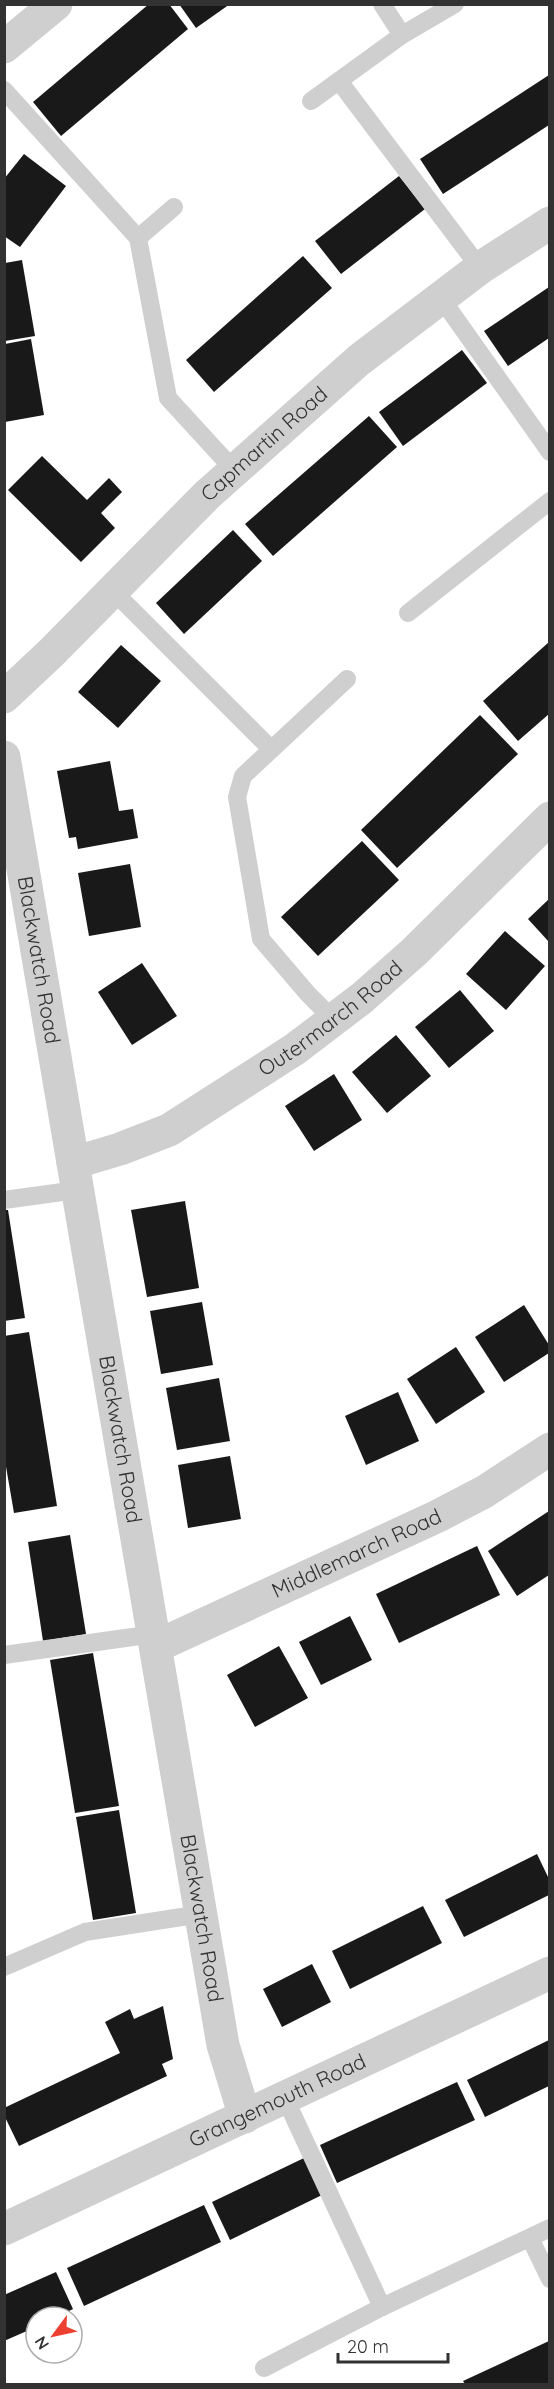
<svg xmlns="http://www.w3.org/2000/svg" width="554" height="2389" font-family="Quicksand,sans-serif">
<rect width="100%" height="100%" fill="#fff"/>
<g fill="#191919">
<path d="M149,4H169L188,29L61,136L33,102Z"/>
<path d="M179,4H230L196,28Z"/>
<path d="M549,75V125L443,194L420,159Z"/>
<path d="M24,154L66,186L20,247L4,236V179Z"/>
<path d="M399,176L425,209L341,274L315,241Z"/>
<path d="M303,256L332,288L214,392L186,360Z"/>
<path d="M22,260L35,336L5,341V263Z"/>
<path d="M549,287V338L508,366L484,331Z"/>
<path d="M31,339L44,415L5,422V344Z"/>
<path d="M462,350L487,383L403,446L379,412Z"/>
<path d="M369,416L397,447L273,556L245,524Z"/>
<path d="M42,456L87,500L109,478L122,492L101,513L115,528L81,562L8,490Z"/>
<path d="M233,530L262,561L184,634L156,603Z"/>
<path d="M549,642V714L518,741L483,701Z"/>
<path d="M121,645L161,681L118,728L78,692Z"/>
<path d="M480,715L518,754L397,868L361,830Z"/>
<path d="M110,761L119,811L133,809L138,838L78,849L76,837L69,838L57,771Z"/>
<path d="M362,841L399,880L318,956L281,917Z"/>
<path d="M130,864L141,927L89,936L78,873Z"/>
<path d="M549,899V942L528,919Z"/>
<path d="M505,931L545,966L506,1010L466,974Z"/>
<path d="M142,963L177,1016L132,1045L98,992Z"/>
<path d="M460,990L494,1031L449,1068L415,1027Z"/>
<path d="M396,1035L431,1076L387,1113L352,1072Z"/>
<path d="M334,1074L362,1120L314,1151L285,1106Z"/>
<path d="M185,1201L199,1288L147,1297L131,1210Z"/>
<path d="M4,1210H8L25,1318L4,1321Z"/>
<path d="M202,1302L213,1365L161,1374L150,1311Z"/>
<path d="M524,1305L549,1345V1353L504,1382L475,1337Z"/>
<path d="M29,1332L57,1506L14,1513L4,1455V1336Z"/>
<path d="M456,1347L485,1392L436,1424L407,1379Z"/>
<path d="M219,1378L230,1441L177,1450L166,1388Z"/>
<path d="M398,1392L419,1441L366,1465L345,1416Z"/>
<path d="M230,1456L241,1519L188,1528L178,1465Z"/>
<path d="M549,1511V1575L517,1596L488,1551Z"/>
<path d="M70,1535L86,1634L43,1641L28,1542Z"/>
<path d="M477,1546L500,1595L399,1643L376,1594Z"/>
<path d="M350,1616L372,1660L321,1685L299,1642Z"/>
<path d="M279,1646L308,1698L255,1727L227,1675Z"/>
<path d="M93,1653L119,1806L75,1813L50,1660Z"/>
<path d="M119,1810L136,1913L93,1920L76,1817Z"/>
<path d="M537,1854L549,1879V1895L464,1937L445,1900Z"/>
<path d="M423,1906L442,1943L350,1989L332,1951Z"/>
<path d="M312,1964L331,2002L282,2027L263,1989Z"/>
<path d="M163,2006L173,2059L162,2064L167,2076L19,2146L4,2115V2108L120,2053L105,2022L130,2009L134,2019Z"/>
<path d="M549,2040V2086L485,2117L467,2080Z"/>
<path d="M457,2082L475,2120L337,2183L320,2145Z"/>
<path d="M304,2158L322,2195L230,2240L212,2202Z"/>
<path d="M204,2205L221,2242L84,2306L67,2268Z"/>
<path d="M56,2272L73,2309L57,2317H36V2327L4,2341V2295Z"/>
<path d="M549,2341V2384H465L463,2381Z"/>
</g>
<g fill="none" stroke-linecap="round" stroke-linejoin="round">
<g stroke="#cfcfcf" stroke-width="18">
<path d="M382,4L402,35L455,4"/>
<path d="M339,81L480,268"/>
<path d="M4,90L138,238L174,207"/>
<path d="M311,101L402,35"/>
<path d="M138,238L168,398L234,470"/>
<path d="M441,298L550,452"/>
<path d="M112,590L271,749"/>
<path d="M408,613L550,501"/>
<path d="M333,1019L308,994L261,939L237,797L243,776L347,679"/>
<path d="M4,1200L77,1190"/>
<path d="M4,1655L154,1634"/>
<path d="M4,1967L85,1932L201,1914"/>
<path d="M285,2098L382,2307L550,2228"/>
<path d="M530,2238L550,2279"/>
<path d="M264,2368L382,2307"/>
</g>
<g stroke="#cfcfcf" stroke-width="33">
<path d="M4,47L56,4"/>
<path id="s1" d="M4,697L51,653L207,495L359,360L480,268L550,223"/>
<path id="s2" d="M4,757L223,2045L245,2117"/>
<path id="s3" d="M73,1163L120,1149L169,1130L295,1049L362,998L414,952L550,818"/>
<path id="s4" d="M157,1646L438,1516L484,1492L550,1449"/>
<path id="s5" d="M4,2229L550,1973"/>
</g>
</g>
<g text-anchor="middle" stroke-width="6" stroke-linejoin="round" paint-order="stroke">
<g font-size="21" fill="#323232" stroke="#fff">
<text dy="7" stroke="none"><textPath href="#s1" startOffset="363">Capmartin Road</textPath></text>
<text dy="7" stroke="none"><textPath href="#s2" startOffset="206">Blackwatch Road</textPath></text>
<text dy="7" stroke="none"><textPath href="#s3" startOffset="298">Outermarch Road</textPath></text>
<text dy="7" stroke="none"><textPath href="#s2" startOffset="692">Blackwatch Road</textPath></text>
<text dy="7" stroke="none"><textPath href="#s4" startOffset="220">Middlemarch Road</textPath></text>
<text dy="7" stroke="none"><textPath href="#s2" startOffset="1178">Blackwatch Road</textPath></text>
<text dy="7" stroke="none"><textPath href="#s5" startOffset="302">Grangemouth Road</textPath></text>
</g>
</g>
<rect width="554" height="2389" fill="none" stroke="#323232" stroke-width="12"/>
<g transform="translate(54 2335) rotate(237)"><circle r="28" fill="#ffffff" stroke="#adadad" stroke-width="1.5"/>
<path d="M0-4.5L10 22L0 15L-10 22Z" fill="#ed4030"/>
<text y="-9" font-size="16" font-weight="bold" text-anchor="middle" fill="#323232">N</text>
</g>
<path d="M338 2353v9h110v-9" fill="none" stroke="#323232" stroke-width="3"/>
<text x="347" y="2353" font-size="18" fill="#323232" stroke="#ffffff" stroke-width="4.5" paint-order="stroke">20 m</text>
</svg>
